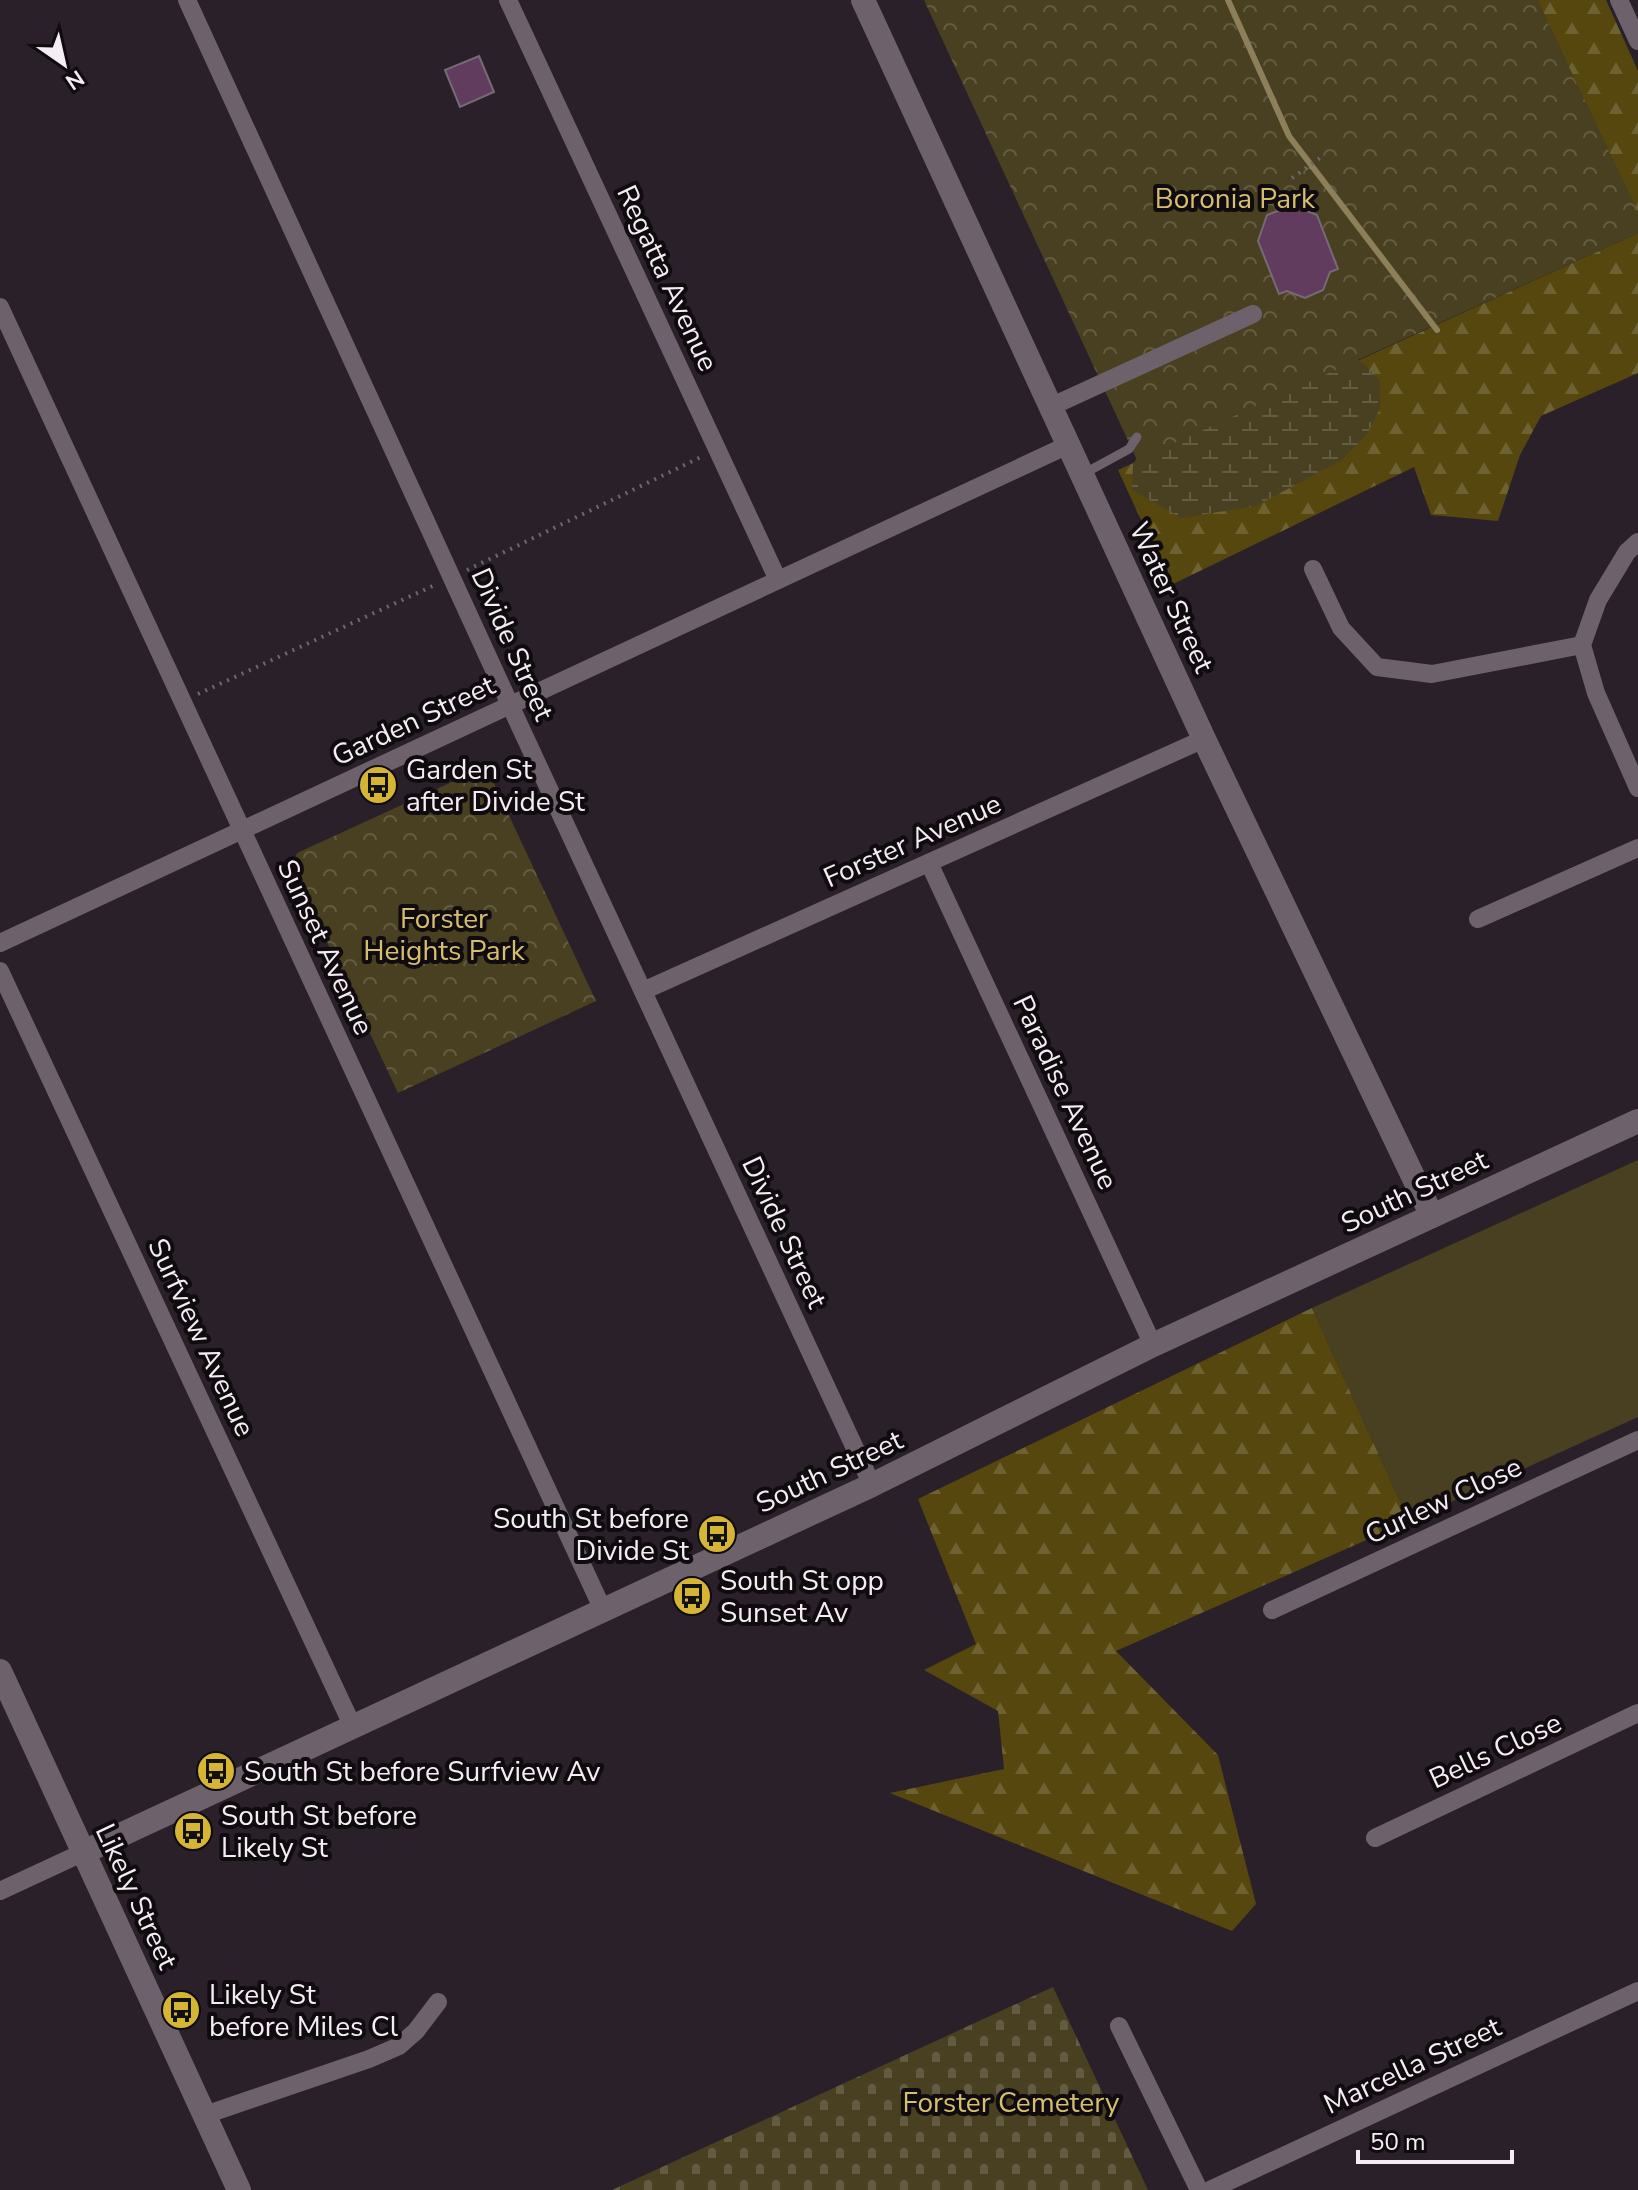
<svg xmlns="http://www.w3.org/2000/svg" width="1638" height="2190" font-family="'Nunito Sans',sans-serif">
<defs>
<pattern id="forest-firs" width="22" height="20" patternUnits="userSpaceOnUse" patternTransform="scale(2)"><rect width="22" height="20" fill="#56470e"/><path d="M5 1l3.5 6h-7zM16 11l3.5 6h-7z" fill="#6f6232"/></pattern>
<pattern id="wetland-marsh" width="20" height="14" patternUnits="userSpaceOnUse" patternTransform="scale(2)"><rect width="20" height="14" fill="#494021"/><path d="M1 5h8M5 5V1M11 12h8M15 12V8" fill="none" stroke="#645c42"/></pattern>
<pattern id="cemetery-stones" width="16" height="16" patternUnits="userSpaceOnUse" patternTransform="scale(2)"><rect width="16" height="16" fill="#494021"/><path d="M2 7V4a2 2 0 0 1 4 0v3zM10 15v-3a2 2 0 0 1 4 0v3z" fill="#645c42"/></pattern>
<pattern id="park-crowns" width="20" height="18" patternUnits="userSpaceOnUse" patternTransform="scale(2)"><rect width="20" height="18" fill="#494021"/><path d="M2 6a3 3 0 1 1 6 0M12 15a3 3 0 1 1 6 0" fill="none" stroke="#645c42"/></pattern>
</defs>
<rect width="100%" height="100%" fill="#292029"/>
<path fill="#494021" d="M1638,1160V1417L1409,1521L1312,1308Z"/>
<g fill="url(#forest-firs)">
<path d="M1537,0H1606L1638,71V213Z"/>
<path d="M1638,233V373L1541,416L1520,455L1498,521L1431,515L1414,467L1171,585L1118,470Z"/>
<path d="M1312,1308L1409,1521L1116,1651L1218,1755L1256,1904L1232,1931L890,1793L1004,1769L998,1711L924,1670L976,1644L918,1499Z"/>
</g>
<path fill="url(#wetland-marsh)" d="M1331,349L1363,363L1380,381V409L1367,434L1342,460L1256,506L1181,518L1132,490L1133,464L1151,435Z"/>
<path fill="url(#cemetery-stones)" d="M1053,1987L1148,2190H612Z"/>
<g fill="url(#park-crowns)">
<path d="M924,0H1537L1638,212V233L1137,460Z"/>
<path d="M478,770L490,775L596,1001L398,1093L292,867L297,853Z"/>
</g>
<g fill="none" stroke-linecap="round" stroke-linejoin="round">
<path stroke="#8c7f5a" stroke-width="6" d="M1228,0L1289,136L1437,330"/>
</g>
<g fill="#613c5f" stroke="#766b75" stroke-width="2">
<path d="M479,56L494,92L460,107L445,70Z"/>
<path d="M1293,205L1317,215L1338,269L1330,272L1323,290L1305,298L1287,291L1279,294L1258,241L1267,215Z"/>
</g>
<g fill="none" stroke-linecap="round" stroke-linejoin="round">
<g stroke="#6f676f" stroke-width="4" stroke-dasharray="2 6" stroke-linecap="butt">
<path d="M1292,178L1323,156"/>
<path d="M467,570L701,457"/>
<path d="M198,694L437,584"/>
</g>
<path stroke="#6d626c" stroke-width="9" d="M1085,473L1129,449L1137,437"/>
<g stroke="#6d626c" stroke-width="18">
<path d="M187,0L517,720L872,1485"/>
<path d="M508,0L778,580"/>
<path d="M1619,0L1638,41"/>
<path d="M0,307L603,1610"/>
<path d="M1050,407L1253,314"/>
<path d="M1638,542L1627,552L1598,600L1582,645L1596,693L1638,788"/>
<path d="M1313,569L1341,628L1377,667L1432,674L1582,645"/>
<path d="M929,863L1153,1345"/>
<path d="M1478,919L1638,848"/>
<path d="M0,943L1068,445"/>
<path d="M0,971L353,1727"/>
<path d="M643,991L1204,739"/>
<path d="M1272,1610L1638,1440"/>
<path d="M1375,1838L1638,1713"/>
<path d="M0,1891L84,1852"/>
<path d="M1119,2026L1199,2190"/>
<path d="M205,2115L369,2059L399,2046L416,2031L438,2002"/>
<path d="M1210,2190L1638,1991"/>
</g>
<g stroke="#6d626c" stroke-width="24">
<path d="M863,0L1204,739L1432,1216"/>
<path d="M0,1671L239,2190"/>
<path d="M84,1852L872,1485L1153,1345L1638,1121"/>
</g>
</g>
<defs>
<symbol id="bus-disc" viewBox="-11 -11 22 22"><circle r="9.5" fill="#d6b534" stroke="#0f0b0f"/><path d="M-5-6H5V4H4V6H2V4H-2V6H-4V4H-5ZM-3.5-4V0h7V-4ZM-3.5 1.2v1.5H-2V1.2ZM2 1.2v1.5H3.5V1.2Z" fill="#111"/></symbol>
</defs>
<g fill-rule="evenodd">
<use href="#bus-disc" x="356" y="763" width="44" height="44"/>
<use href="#bus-disc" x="695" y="1512" width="44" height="44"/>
<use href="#bus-disc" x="670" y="1574" width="44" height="44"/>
<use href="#bus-disc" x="194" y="1749" width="44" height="44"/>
<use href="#bus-disc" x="171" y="1809" width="44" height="44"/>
<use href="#bus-disc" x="159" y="1988" width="44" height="44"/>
</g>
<g text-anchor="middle" stroke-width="8" stroke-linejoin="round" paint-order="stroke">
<g font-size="28" fill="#d5be6d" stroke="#0f0b0f">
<text x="1235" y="208">Boronia Park</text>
<text x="444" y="928">Forster<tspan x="444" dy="32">Heights Park</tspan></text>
<text x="1011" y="2112">Forster Cemetery</text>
</g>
<g font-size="28" fill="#f4edf3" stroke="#0f0b0f">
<text transform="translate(668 278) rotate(65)" y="10">Regatta Avenue</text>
<text transform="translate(1172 597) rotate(65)" y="10">Water Street</text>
<text transform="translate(513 644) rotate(66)" y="10">Divide Street</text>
<text transform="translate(413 720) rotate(-25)" y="10">Garden Street</text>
<text transform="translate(912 840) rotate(-24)" y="10">Forster Avenue</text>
<text transform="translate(326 947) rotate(65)" y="10">Sunset Avenue</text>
<text transform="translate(1066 1092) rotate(65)" y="10">Paradise Avenue</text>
<text transform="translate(1414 1191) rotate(-25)" y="10">South Street</text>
<text transform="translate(785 1232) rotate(65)" y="10">Divide Street</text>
<text transform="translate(202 1337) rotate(65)" y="10">Surfview Avenue</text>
<text transform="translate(829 1471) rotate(-25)" y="10">South Street</text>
<text transform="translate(1443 1500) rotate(-25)" y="10">Curlew Close</text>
<text transform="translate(1495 1750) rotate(-25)" y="10">Bells Close</text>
<text transform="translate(137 1896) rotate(65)" y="10">Likely Street</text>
<text transform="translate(1412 2065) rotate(-25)" y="10">Marcella Street</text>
</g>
<g font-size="28" fill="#f4edf3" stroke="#0f0b0f" text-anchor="start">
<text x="406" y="779">Garden St<tspan x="406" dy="32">after Divide St</tspan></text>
<text x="689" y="1528" text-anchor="end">South St before<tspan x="689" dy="32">Divide St</tspan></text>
<text x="720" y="1590">South St opp<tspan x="720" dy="32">Sunset Av</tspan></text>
<text x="244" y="1781">South St before Surfview Av</text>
<text x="221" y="1825">South St before<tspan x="221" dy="32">Likely St</tspan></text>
<text x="209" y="2004">Likely St<tspan x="209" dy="32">before Miles Cl</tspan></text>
</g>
</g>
<g transform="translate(64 64) rotate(146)" stroke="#0f0b0f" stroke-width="6" paint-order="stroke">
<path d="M0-6L14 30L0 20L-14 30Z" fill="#f4edf3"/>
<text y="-12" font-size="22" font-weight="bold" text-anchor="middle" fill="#f4edf3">N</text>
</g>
<path d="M1358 2150v12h154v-12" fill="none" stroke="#f4edf3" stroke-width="4"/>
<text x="1370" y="2150" font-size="24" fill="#f4edf3" stroke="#0f0b0f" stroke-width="6" paint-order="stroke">50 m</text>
</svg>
